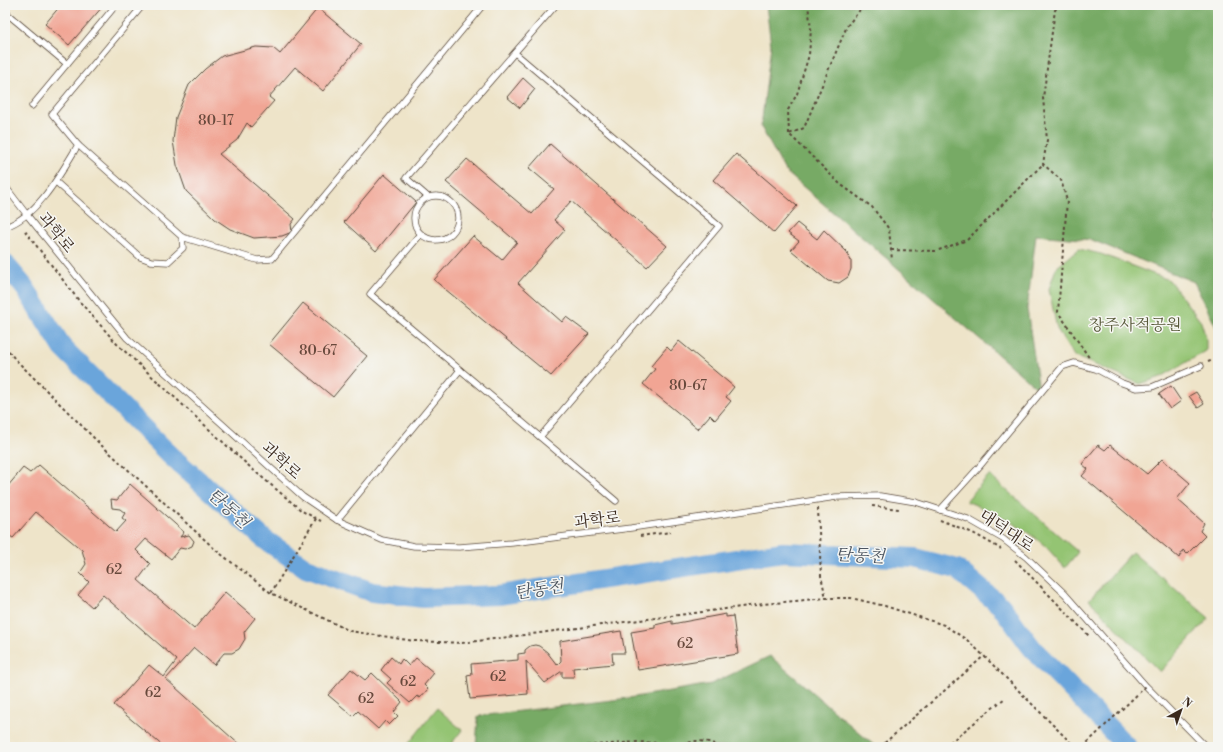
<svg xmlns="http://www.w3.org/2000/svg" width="1223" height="752" font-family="'Libre Bodoni','Noto Serif KR',serif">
<rect width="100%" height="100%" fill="#f6f6f2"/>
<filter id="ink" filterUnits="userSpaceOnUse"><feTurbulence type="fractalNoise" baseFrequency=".025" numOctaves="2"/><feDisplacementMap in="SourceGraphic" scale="8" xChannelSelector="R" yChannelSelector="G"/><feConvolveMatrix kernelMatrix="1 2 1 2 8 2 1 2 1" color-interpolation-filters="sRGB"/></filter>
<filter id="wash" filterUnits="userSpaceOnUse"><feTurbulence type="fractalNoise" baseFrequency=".012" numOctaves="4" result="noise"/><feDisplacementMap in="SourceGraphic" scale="16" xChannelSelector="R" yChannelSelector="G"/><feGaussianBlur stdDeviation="0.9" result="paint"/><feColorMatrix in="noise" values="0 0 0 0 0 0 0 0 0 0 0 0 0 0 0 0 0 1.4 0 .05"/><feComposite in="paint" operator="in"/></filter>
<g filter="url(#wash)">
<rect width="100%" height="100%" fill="#eee4c9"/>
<g fill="#94c473" stroke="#687748">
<path d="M1079,249L1101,254L1169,280L1201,322L1206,338V351L1161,377L1140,384L1074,356L1057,329L1049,289L1056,268Z"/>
<path d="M989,475L1078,552L1065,568C1058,560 1051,552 1044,545C1022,526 993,512 966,501Z"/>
<path d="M1132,552L1209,618L1160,672L1089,600Z"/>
<path d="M437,708L462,730L449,747H406Z"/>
</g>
<g fill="#77aa65" stroke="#596a42">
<path d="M766,5H1218V331L1194,282L1092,240L1036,235L1027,309L1039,390L785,171L761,127L771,45Z"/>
<path d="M770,656L876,747H476L478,716L629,698L711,684Z"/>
</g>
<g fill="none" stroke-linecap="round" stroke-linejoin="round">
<path stroke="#6ba5db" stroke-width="20" d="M5,264L25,288L63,348L171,456L264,539L306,568L372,592L424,598L499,595L783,552L915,558L957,569L1001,606L1032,648L1127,747"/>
</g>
<g id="blocks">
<g fill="#f1a594">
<path d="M61,5H104L69,45L45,24Z"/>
<path d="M318,8L361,44L323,91L295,67L269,97L274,101L251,127L247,123L237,140L219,154L295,219L291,224L292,232L282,236L254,238L230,229L215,219L186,191L177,165L173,141L176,117L189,85L205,69L222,56L256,47L273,48L280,54Z"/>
<path d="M523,78L535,89L520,108L507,97Z"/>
<path d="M550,144L667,246L647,267L571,201L554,220L565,230L518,283L562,322L566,317L589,334L551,376L434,280L473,236L502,260L517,242L446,182L467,159L532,214L554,189L529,168Z"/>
<path d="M736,154L797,206L774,233L713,180Z"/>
<path d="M384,174L416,202L376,251L344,222Z"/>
<path d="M797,223L817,239L824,230L847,252L851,261V269L848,277L839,283L828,281L791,250L799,241L788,233Z"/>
<path d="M303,303L367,356L333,397L269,344Z"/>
<path d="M679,341L734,387L726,397L731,401L715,420L710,415L698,429L643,384L655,369L651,366L667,347L671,351Z"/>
<path d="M1171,386L1181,401L1170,409L1159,394Z"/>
<path d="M1196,392L1204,404L1198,408L1189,396Z"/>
<path d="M1098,445L1105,450L1110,445L1147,474L1162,459L1190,483L1177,499L1204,523L1200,531L1205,536L1187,554L1183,550L1179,558L1082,476L1088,469L1082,464Z"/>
<path d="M39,465L116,532L126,521L122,518L125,513L120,509L112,508L111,499L117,500L130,484L184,532L180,537L189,535L194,541L192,546L185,549L180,548L171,559L146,539L136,550L150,564L138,580L194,629L225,592L255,618L244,632L245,639L239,649L232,653H224L214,665L194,648L166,679L242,747H164L114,705L149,665L164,677L177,660L103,595L92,607L78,595L89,582L80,573L86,564L82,550L36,512L13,538L5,533V487H7L23,468L30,473Z"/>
<path d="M726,614V617L733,616L738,654L638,670L631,632L655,628V625L672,621V624Z"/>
<path d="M621,631L625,653H612L613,664L573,668L574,677H562V671L545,683L526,661L528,694L470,699L467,676L472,675L471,664L518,660V654L525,653V650L530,646L535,645L539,646L547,652L557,665L561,661L560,641Z"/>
<path d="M391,657L399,664L402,659L409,666L416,658L434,673L424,685L428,689L420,698L417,696L410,703L387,683L391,679L381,670Z"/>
<path d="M351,669L365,680L372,673L402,702L394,712L398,716L389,725L385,721L378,729L358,711L353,716L328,695Z"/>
</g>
</g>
</g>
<g filter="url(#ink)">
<use href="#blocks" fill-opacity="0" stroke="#564638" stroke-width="1"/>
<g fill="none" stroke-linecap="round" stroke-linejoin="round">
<defs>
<g id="service">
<path d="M143,5L52,114L78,145L182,237L257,260L272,259L483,5"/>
<path d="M5,12L67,64"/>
<path d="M515,53L719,226L540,437"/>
<path d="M32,106L116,5"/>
<path d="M56,182L140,257L151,261L168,262L183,248L182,237"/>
<path d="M5,186L27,215L127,338L303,497L337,520L382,540L414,546L459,547L512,543L631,528L836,497L880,496L916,502L968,519L1003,539L1026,557L1065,594L1146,686L1206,747"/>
<circle cx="436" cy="218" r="22"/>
<path d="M428,197L406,178L556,5"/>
<path d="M5,227C38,216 61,173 78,145"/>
<path d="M421,234L370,294L616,501"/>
<path d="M940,510L979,467L1062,367L1074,363L1096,369L1122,383L1136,388L1152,387L1201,366"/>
<path d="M337,520L460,370"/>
</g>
</defs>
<use href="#service" stroke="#564638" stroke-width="7"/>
<g stroke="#564638" stroke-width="2" stroke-dasharray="3 3" stroke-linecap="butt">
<path d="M864,5L847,26L804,128L789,134L840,184L872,207L889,229L892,260"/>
<path d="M1061,5L1055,10L1043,98L1047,140L1043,164L1061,180L1067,201L1058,312L1090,359"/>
<path d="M789,134L788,110L797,94L809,55L811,29L808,5"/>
<path d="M25,231L80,302L117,344L251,468L302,511L321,521"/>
<path d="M891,250L936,251L967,240L1043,164"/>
<path d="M5,346L14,358L100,444L217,551L271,593L350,631L414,641L462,643L764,604L826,598H851L885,606L944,625L967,640L984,656L1075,747"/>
<path d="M1208,362L1218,358"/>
<path d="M872,506L899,509"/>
<path d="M818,508L821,576L826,598"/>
<path d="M940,520L973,533L1001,549"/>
<path d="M640,536L671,532"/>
<path d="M1015,560L1090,637"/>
<path d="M271,593L317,517"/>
<path d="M569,747L637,742L683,744L696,741L710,742L720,747"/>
<path d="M880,747L984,656"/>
<path d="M950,747L948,744L1005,698"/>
</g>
<use href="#service" stroke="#fff" stroke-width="5.5"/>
<path stroke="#564638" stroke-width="2" stroke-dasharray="3 3" stroke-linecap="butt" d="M1083,747L1146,686"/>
</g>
</g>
<g text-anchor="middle" stroke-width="3" stroke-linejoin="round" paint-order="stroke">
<g font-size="14" fill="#68493c">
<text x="216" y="125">80-17</text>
<text x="318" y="355">80-67</text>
<text x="688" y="390">80-67</text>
<text x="114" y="574">62</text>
<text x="685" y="648">62</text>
<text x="498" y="681">62</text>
<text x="408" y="686">62</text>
<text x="153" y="697">62</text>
<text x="366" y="703">62</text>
</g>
<g font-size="16" fill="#3b2a1e" stroke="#f6f6f2">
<text transform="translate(57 232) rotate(51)" y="6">과학로</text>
<text transform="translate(282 460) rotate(42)" y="6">과학로</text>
<text transform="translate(597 519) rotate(-7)" y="6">과학로</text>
<text transform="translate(1007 530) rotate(34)" y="6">대덕대로</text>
</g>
<g font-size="16" fill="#565838" stroke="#f6f6f2">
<text x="1135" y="330">창주사적공원</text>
</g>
<g font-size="17" font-style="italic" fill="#4c5560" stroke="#f6f6f2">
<text transform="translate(229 508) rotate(42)" y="6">탄동천</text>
<text transform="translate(860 555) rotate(3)" y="6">탄동천</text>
<text transform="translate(539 589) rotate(-9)" y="6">탄동천</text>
</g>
</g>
<rect width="1223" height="752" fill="none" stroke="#f6f6f2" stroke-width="20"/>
<g transform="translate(1181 710) rotate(40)" stroke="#f6f6f2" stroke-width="3" paint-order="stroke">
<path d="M0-3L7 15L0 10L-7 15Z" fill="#3b2a1e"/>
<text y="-6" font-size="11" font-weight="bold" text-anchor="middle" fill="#3b2a1e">N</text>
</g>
</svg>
